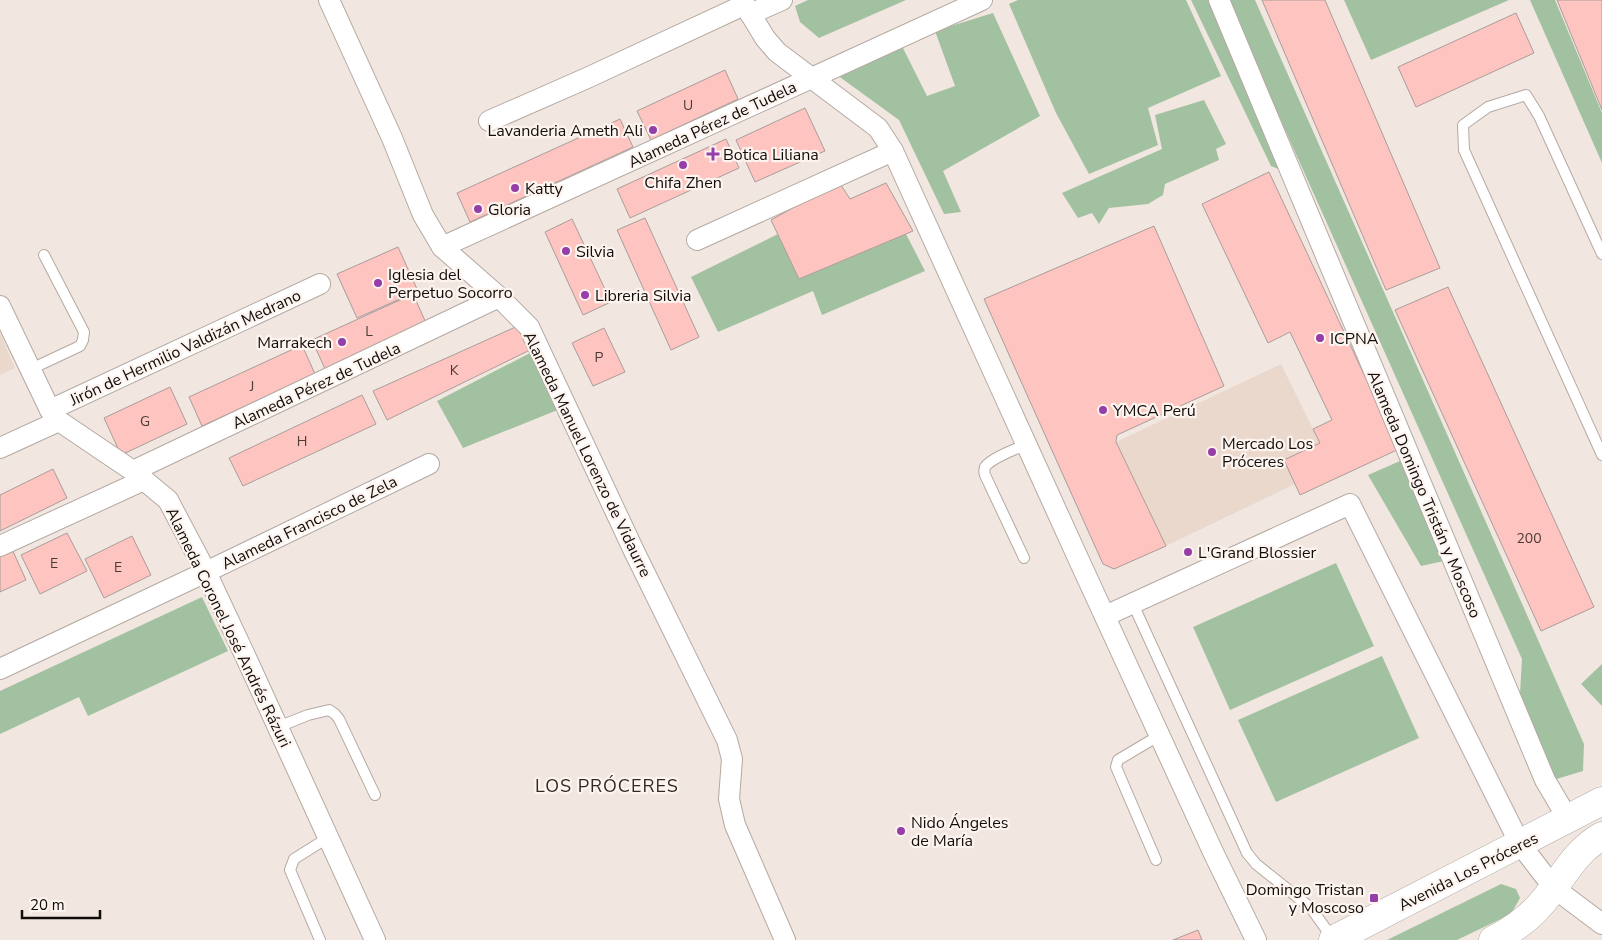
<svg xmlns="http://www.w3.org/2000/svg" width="1602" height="940" font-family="'Nunito Sans',sans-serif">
<rect width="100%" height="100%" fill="#f2e7e0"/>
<g fill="#ebd8cc">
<path d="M0,333L15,368L0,375Z"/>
<path d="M1281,364L1320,443L1295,484L1166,546L1116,442Z"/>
</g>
<g fill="#a2c1a0">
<path d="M808,0H906L819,38L800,22L795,6Z"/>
<path d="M1018,0H1186L1221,76L1148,108L1158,145L1089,174L1056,113L1009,4Z"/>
<path d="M1191,0H1208L1283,171L1271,166Z"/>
<path d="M1227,0H1255L1584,744L1583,771L1550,781L1519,711L1522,659Z"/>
<path d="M1344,0H1509L1371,60Z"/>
<path d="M1530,0H1555L1602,113V163Z"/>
<path d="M993,13L1040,116L943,171L961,212L944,214L899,120L837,75L902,46L927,96L955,86L935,31Z"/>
<path d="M1204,100L1226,144L1216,149L1219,160L1165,184L1163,195L1148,204L1109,208L1099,224L1092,213L1078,218L1062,193L1162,149L1155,115Z"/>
<path d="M778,234L799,279L906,234L925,271L822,315L813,291L718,332L691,277Z"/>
<path d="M534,351L560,409L463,448L437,401Z"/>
<path d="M1400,461L1444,561L1421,566L1368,475Z"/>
<path d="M1336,563L1374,646L1230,710L1193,627Z"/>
<path d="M202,597L228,651L88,716L79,697L0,734V691Z"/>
<path d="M1382,656L1419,738L1276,802L1238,720Z"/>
<path d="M1602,664V706L1581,684Z"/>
<path d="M1501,884L1516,889L1520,898L1511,914L1457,940H1387Z"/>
</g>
<g fill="#fec4bf" stroke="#a99c9b">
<path d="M1262,0H1325L1440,268L1386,290Z"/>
<path d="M1557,0H1602V110Z"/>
<path d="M1516,13L1534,53L1416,107L1398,67Z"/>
<path d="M725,70L738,99L651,140L637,111Z"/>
<path d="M805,108L825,151L755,182L736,140Z"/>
<path d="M620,119L633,147L470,222L457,193Z"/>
<path d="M726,139L739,168L630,218L617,189Z"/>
<path d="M1269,172L1399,449L1300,495L1284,460L1320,443L1313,429L1332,420L1290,332L1268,343L1202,204Z"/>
<path d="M839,182L850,199L886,183L913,231L799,279L771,220Z"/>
<path d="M645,218L699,337L671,350L617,230Z"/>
<path d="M572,219L611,302L583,315L545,232Z"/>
<path d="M1154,226L1224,386L1117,435L1116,442L1166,546L1114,569L1103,564L984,299Z"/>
<path d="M398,247L418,291L357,318L337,274Z"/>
<path d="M1448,287L1594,607L1541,631L1395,310Z"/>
<path d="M413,294L426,323L325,369L312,340Z"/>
<path d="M520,325L532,349L387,420L373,391Z"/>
<path d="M604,328L625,372L593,386L572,343Z"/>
<path d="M302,345L315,374L202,426L189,397Z"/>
<path d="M170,387L187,424L121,455L104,418Z"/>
<path d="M362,395L376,424L243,486L229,458Z"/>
<path d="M53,469L67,498L0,531V495Z"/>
<path d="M67,533L87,571L40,594L21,555Z"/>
<path d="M132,536L151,575L104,598L85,559Z"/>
<path d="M11,547L26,580L0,592V553Z"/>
<path d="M1198,930L1202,940H1173Z"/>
</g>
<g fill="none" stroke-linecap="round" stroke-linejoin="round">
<defs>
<g id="lane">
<path d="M1602,254L1539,116L1526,95L1488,107L1463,125L1464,150L1602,455"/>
<path d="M31,369L80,346L83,340L84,332L44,255"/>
<path d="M1024,558L985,475C984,472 984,470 985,467C991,458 1016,449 1027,444"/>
<path d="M1133,604L1247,853L1256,864L1311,908L1333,939"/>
<path d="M278,727L308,715L329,710L335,714L339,719L375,795"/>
<path d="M1156,860L1116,767L1118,760L1160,735"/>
<path d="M320,940L290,870L294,859L329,837"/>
</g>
<g id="street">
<path d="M329,0L392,138L423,215L442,247L499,297L529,327L634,551L727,740L732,759L729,799L735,825L785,940"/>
<path d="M742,0L765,38L777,52L878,128L893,151L1078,558L1214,854L1256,940"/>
<path d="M1219,0L1545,780L1568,819"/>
<path d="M750,14L782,0"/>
<path d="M489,121L587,78L744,5"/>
<path d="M697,240L893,151"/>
<path d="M442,247L982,0"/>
<path d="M0,306L50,410L59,421L133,471L168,500L206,572L249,664L375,940"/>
<path d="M50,410L320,284"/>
<path d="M0,448L59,421"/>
<path d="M133,471L499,297"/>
<path d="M0,546L144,480"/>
<path d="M1105,616L1350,504L1520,844L1554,888L1602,924"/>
<path d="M0,669L206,572L429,464"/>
</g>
<g id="secondary">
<path d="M1333,940L1602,801"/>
<path d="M1493,940C1511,931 1527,920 1540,905C1561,882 1573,852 1602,836"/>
</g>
</defs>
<use href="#lane" stroke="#b4a9a2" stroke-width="12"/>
<use href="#street" stroke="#b4a9a2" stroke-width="22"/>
<use href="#secondary" stroke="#b4a9a2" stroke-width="29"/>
<use href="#lane" stroke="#fff" stroke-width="10"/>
<use href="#street" stroke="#fff" stroke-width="20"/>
<use href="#secondary" stroke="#fff" stroke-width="28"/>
</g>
<g fill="#953da9" stroke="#fef4ef" stroke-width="2">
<circle cx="653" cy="130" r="5"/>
<path d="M710.5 146.5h5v5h5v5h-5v5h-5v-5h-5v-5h5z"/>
<circle cx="683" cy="165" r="5"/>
<circle cx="515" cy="188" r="5"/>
<circle cx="478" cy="209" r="5"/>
<circle cx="566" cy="251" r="5"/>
<circle cx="378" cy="283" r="5"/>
<circle cx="585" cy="295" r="5"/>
<circle cx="1320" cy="338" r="5"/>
<circle cx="342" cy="342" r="5"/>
<circle cx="1103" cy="410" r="5"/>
<circle cx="1212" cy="452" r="5"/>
<circle cx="1188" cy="552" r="5"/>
<circle cx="901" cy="831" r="5"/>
<rect x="1369" y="893" width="10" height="10" rx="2.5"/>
</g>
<g text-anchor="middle" stroke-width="4.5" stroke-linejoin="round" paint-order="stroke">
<g font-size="14" fill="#4c3a37">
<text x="688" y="110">U</text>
<text x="369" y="336">L</text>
<text x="599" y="362">P</text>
<text x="454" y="375">K</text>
<text x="252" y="391">J</text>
<text x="145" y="426">G</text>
<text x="302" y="446">H</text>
<text x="1529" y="543">200</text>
<text x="54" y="568">E</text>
<text x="118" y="572">E</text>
</g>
<g font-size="16" fill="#100c0a" stroke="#fef4ef">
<text transform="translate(712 124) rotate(-25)" y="6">Alameda Pérez de Tudela</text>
<text transform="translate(185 347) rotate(-25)" y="6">Jirón de Hermilio Valdizán Medrano</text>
<text transform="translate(316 385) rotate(-25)" y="6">Alameda Pérez de Tudela</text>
<text transform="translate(588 454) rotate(64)" y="6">Alameda Manuel Lorenzo de Vidaurre</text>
<text transform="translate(1425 494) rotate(67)" y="6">Alameda Domingo Tristán y Moscoso</text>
<text transform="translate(309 522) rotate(-26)" y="6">Alameda Francisco de Zela</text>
<text transform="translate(229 627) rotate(64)" y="6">Alameda Coronel José Andrés Rázuri</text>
<text transform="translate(1468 871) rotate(-27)" y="6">Avenida Los Próceres</text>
</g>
<g font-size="16" fill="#100c0a" stroke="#fef4ef" text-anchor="start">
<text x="643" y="136" text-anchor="end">Lavanderia Ameth Ali</text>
<text x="723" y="160">Botica Liliana</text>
<text x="683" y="188" text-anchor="middle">Chifa Zhen</text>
<text x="525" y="194">Katty</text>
<text x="488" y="215">Gloria</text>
<text x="576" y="257">Silvia</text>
<text x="388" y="280">Iglesia del<tspan x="388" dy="18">Perpetuo Socorro</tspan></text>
<text x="595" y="301">Libreria Silvia</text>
<text x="1330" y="344">ICPNA</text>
<text x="332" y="348" text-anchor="end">Marrakech</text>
<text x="1113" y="416">YMCA Perú</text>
<text x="1222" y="449">Mercado Los<tspan x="1222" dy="18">Próceres</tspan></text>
<text x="1198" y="558">L'Grand Blossier</text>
<text x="911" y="828">Nido Ángeles<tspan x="911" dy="18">de María</tspan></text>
<text x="1364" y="895" text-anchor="end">Domingo Tristan<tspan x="1364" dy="18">y Moscoso</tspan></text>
</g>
<g font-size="18" letter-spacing="1" fill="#322924" stroke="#fef4ef">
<text x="607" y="792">LOS PRÓCERES</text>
</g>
</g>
<path d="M22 910v8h78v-8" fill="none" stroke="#100c0a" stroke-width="2.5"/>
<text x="30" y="910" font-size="15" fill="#100c0a" stroke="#fef4ef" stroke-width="4" paint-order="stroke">20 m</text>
</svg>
